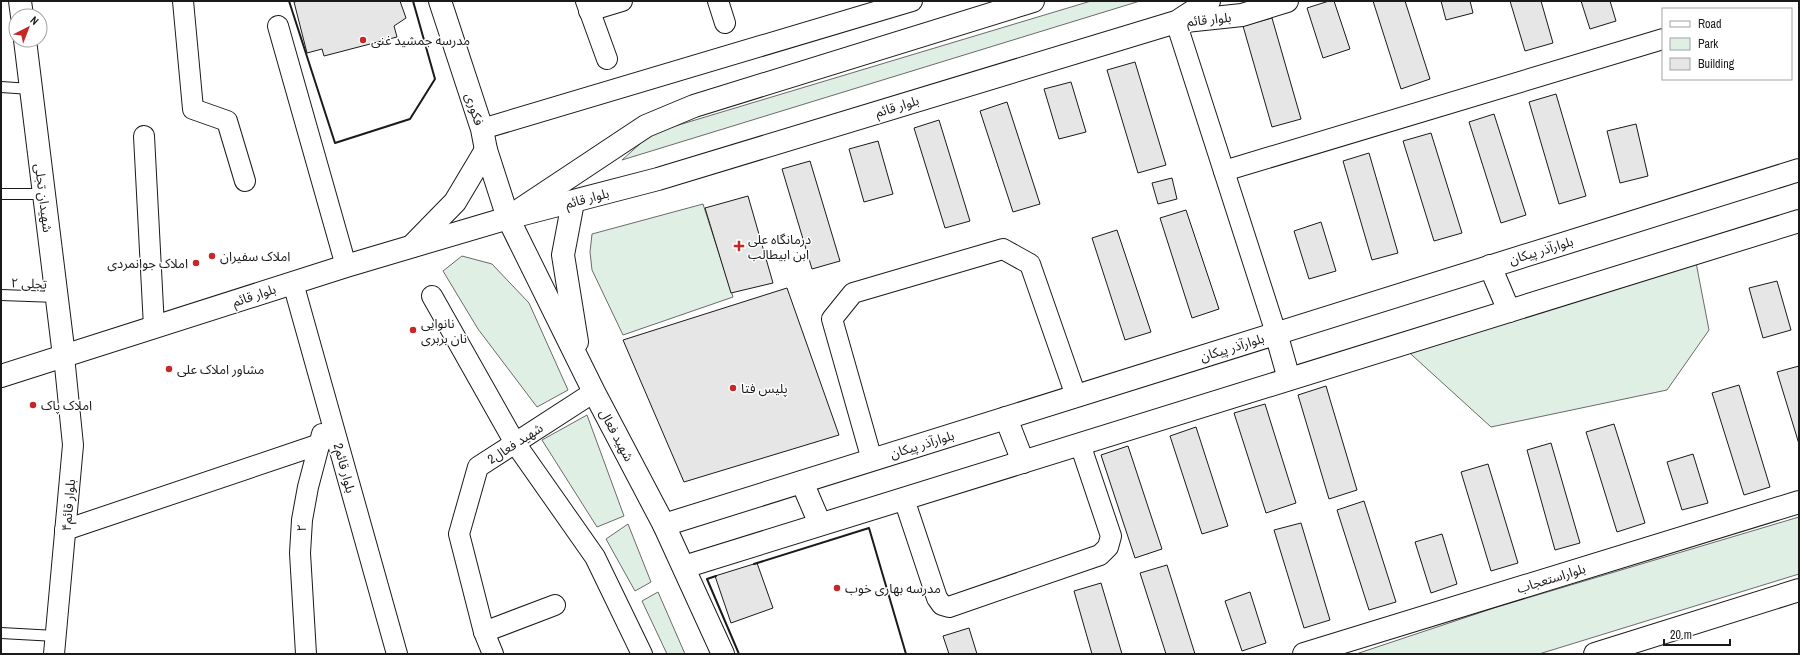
<svg xmlns="http://www.w3.org/2000/svg" width="1800" height="655" font-family="'Archivo Narrow','Noto Sans Arabic',sans-serif">
<rect width="100%" height="100%" fill="#fff"/>
<g fill="#e0efe3" stroke="#6a6a6a">
<path d="M1091,1H1140L622,160L652,133Z"/>
<path d="M703,204L733,297L623,335L592,270L590,252L592,234Z"/>
<path d="M1694,252L1709,330L1667,390L1491,427L1402,346Z"/>
<path d="M462,256L492,264L529,303L568,390L537,407L478,329L443,271Z"/>
<path d="M587,415L624,516L597,527L542,440Z"/>
<path d="M1799,517V574L1539,654H1356L1497,607Z"/>
<path d="M628,524L651,582L635,591L606,539Z"/>
<path d="M658,592L685,654H667L642,601Z"/>
</g>
<g fill="#e6e6e6" stroke="#1a1a1a">
<path d="M299,1H400L406,18L394,26L397,37L324,56L322,49L307,53L294,2Z"/>
<path d="M1329,1H1334L1350,49L1323,58L1307,8Z"/>
<path d="M1373,1H1405L1430,79L1401,89Z"/>
<path d="M1441,1H1470L1473,13L1446,20Z"/>
<path d="M1510,1H1541L1553,43L1525,51Z"/>
<path d="M1581,1H1610L1616,21L1590,29Z"/>
<path d="M1272,18L1301,119L1272,127L1243,26Z"/>
<path d="M1135,62L1166,165L1138,173L1107,70Z"/>
<path d="M1071,82L1086,132L1059,139L1044,89Z"/>
<path d="M1556,94L1586,196L1559,204L1529,102Z"/>
<path d="M1007,102L1040,204L1013,212L980,111Z"/>
<path d="M1494,114L1526,215L1501,223L1469,122Z"/>
<path d="M939,120L970,221L945,228L914,128Z"/>
<path d="M1636,124L1648,176L1620,183L1607,131Z"/>
<path d="M1431,133L1462,233L1434,241L1403,141Z"/>
<path d="M878,141L893,194L864,202L849,149Z"/>
<path d="M1369,153L1398,253L1372,260L1343,161Z"/>
<path d="M810,161L840,261L812,269L782,169Z"/>
<path d="M1172,178L1177,199L1158,204L1152,183Z"/>
<path d="M748,196L773,283L731,293L705,208Z"/>
<path d="M1186,210L1219,309L1192,318L1160,218Z"/>
<path d="M1321,222L1336,271L1309,279L1294,231Z"/>
<path d="M1117,230L1151,332L1125,340L1092,238Z"/>
<path d="M1777,281L1791,330L1763,338L1749,288Z"/>
<path d="M787,288L839,435L684,482L623,340Z"/>
<path d="M1799,366V444L1777,372Z"/>
<path d="M1739,385L1770,487L1744,495L1712,393Z"/>
<path d="M1326,386L1357,490L1329,499L1298,395Z"/>
<path d="M1265,404L1296,503L1266,513L1234,413Z"/>
<path d="M1614,424L1645,523L1617,532L1586,432Z"/>
<path d="M1196,427L1228,526L1202,534L1170,436Z"/>
<path d="M1551,443L1580,543L1555,550L1527,450Z"/>
<path d="M1128,446L1162,549L1135,558L1101,455Z"/>
<path d="M1693,454L1708,503L1682,510L1667,462Z"/>
<path d="M1488,464L1518,563L1491,571L1461,472Z"/>
<path d="M1364,501L1396,602L1369,610L1337,510Z"/>
<path d="M1301,523L1330,620L1304,628L1274,530Z"/>
<path d="M1442,534L1457,584L1431,593L1415,542Z"/>
<path d="M757,563L773,608L731,623L715,576Z"/>
<path d="M1167,565L1195,654H1166L1140,573Z"/>
<path d="M1101,583L1122,654H1092L1074,591Z"/>
<path d="M1250,592L1266,643L1242,651L1225,601Z"/>
<path d="M969,628L977,654H949L943,636Z"/>
</g>
<g fill="none" stroke-linecap="round" stroke-linejoin="round">
<defs>
<g id="lane">
<path d="M1,87L31,89"/>
<path d="M1,194H44"/>
<path d="M1,295L57,297"/>
<path d="M1,633L56,636"/>
</g>
<g id="street">
<path d="M183,1L193,109L227,121L245,181"/>
<path d="M586,1L607,59"/>
<path d="M718,1L725,23"/>
<path d="M589,11L622,1"/>
<path d="M1176,22L1276,333"/>
<path d="M278,26L346,266"/>
<path d="M482,129L912,1"/>
<path d="M144,136L154,327"/>
<path d="M1224,171L1663,39"/>
<path d="M293,283L397,654"/>
<path d="M432,296L515,443L595,557L642,654"/>
<path d="M872,460L832,319L853,293L1003,249L1030,264L1076,396"/>
<path d="M904,499L937,598L942,605L949,607L1100,555L1108,547L1111,536L1080,444"/>
<path d="M65,530L320,444"/>
<path d="M484,632L555,605"/>
<path d="M54,654L73,445L64,356"/>
<path d="M306,654L300,553L302,520L308,487L322,434"/>
<path d="M493,654L484,632L459,534L478,467L594,392"/>
</g>
<g id="secondary">
<path d="M20,1L22,16"/>
<path d="M440,1L482,129L486,150L508,218L594,392L664,525L723,654"/>
<path d="M1181,19L1209,1"/>
<path d="M25,40L64,356"/>
<path d="M573,202L563,255L577,342"/>
<path d="M521,209L646,126L694,106L1033,1"/>
<path d="M412,246L455,202L486,150"/>
<path d="M1490,266L1509,311"/>
<path d="M1276,333L1289,379"/>
<path d="M1,376L346,266L508,218L658,179L1176,22L1242,15L1287,1"/>
<path d="M1006,418L1023,462"/>
<path d="M802,482L820,524"/>
<path d="M664,525L1799,170"/>
<path d="M684,567L1799,221"/>
<path d="M1304,654L1799,502"/>
<path d="M1595,654L1799,590"/>
</g>
</defs>
<use href="#lane" stroke="#1a1a1a" stroke-width="12"/>
<use href="#street" stroke="#1a1a1a" stroke-width="22"/>
<use href="#secondary" stroke="#1a1a1a" stroke-width="24"/>
<use href="#lane" stroke="#fff" stroke-width="10"/>
<use href="#street" stroke="#fff" stroke-width="20"/>
<use href="#secondary" stroke="#fff" stroke-width="22"/>
<g stroke="#1a1a1a" stroke-width="2">
<path d="M289,1L335,143L410,119L435,79L413,1"/>
<path d="M754,564L869,528L906,654"/>
<path d="M716,576L707,579L739,654"/>
</g>
</g>
<g fill="#c62828" stroke="#fff" stroke-width="1.5">
<circle cx="363" cy="40" r="4"/>
<path d="M737 240h4v4h4v4h-4v4h-4v-4h-4v-4h4z"/>
<circle cx="212" cy="256" r="4"/>
<circle cx="196" cy="263" r="4"/>
<circle cx="413" cy="330" r="4"/>
<circle cx="169" cy="369" r="4"/>
<circle cx="733" cy="388" r="4"/>
<circle cx="33" cy="405" r="4"/>
<circle cx="837" cy="588" r="4"/>
</g>
<g text-anchor="middle" stroke-width="3" stroke-linejoin="round" paint-order="stroke">
<g font-size="13" fill="#1a1a1a" stroke="#fff">
<text transform="translate(1209 19) rotate(-6)" y="5">بلوار قائم</text>
<text transform="translate(897 106) rotate(-17)" y="5">بلوار قائم</text>
<text transform="translate(475 109) rotate(72)" y="5">فکوری</text>
<text transform="translate(44 198) rotate(83)" y="5">شهیدان تجلی</text>
<text transform="translate(587 198) rotate(-15)" y="5">بلوار قائم</text>
<text transform="translate(1541 250) rotate(-17)" y="5">بلوارآذر پیکان</text>
<text transform="translate(29 283) rotate(2)" y="5">۲ تجلی</text>
<text transform="translate(254 295) rotate(-18)" y="5">بلوار قائم</text>
<text transform="translate(1232 347) rotate(-17)" y="5">بلوارآذر پیکان</text>
<text transform="translate(617 435) rotate(62)" y="5">شهید فعال</text>
<text transform="translate(515 443) rotate(-33)" y="5">شهید فعال2</text>
<text transform="translate(922 444) rotate(-17)" y="5">بلوارآذر پیکان</text>
<text transform="translate(345 468) rotate(75)" y="5">2بلوار قائم</text>
<text transform="translate(68 505) rotate(-85)" y="5">بلوار قائم۴</text>
<text transform="translate(301 528) rotate(-86)" y="5">۲</text>
<text transform="translate(1551 578) rotate(-17)" y="5">بلواراستعجاب</text>
</g>
<g font-size="13" fill="#1a1a1a" stroke="#fff" text-anchor="start">
<text x="371" y="45">مدرسه جمشید غنی</text>
<text x="748" y="244">درمانگاه علی<tspan x="748" dy="15">ابن ابیطالب</tspan></text>
<text x="220" y="261">املاک سفیران</text>
<text x="188" y="268" text-anchor="end">املاک جوانمردی</text>
<text x="421" y="328">نانوایی<tspan x="421" dy="15">نان بربری</tspan></text>
<text x="177" y="374">مشاور املاک علی</text>
<text x="741" y="393">پلیس فتا</text>
<text x="41" y="410">املاک پاک</text>
<text x="845" y="593">مدرسه بهاری خوب</text>
</g>
</g>
<rect width="1800" height="655" fill="none" stroke="#1a1a1a" stroke-width="4"/>
<rect x="1662" y="8" width="130" height="72" fill="#ffffff" stroke="#a3a3a3"/>
<rect x="1670" y="21" width="20" height="6" fill="#ffffff" stroke="#a3a3a3"/>
<text x="1698" y="28" font-size="12" fill="#1a1a1a">Road</text>
<rect x="1670" y="38" width="20" height="12" fill="#e0efe3" stroke="#a3a3a3"/>
<text x="1698" y="48" font-size="12" fill="#1a1a1a">Park</text>
<rect x="1670" y="58" width="20" height="12" fill="#e6e6e6" stroke="#a3a3a3"/>
<text x="1698" y="68" font-size="12" fill="#1a1a1a">Building</text>
<g transform="translate(28 28) rotate(42)"><circle r="19" fill="#ffffff" stroke="#a3a3a3"/>
<path d="M0-3L7 15L0 10L-7 15Z" fill="#c62828"/>
<text y="-6" font-size="11" font-weight="bold" text-anchor="middle" fill="#1a1a1a">N</text>
</g>
<path d="M1664 639v6h66v-6" fill="none" stroke="#1a1a1a" stroke-width="2"/>
<text x="1670" y="639" font-size="12" fill="#1a1a1a" stroke="#ffffff" stroke-width="3" paint-order="stroke">20 m</text>
</svg>
